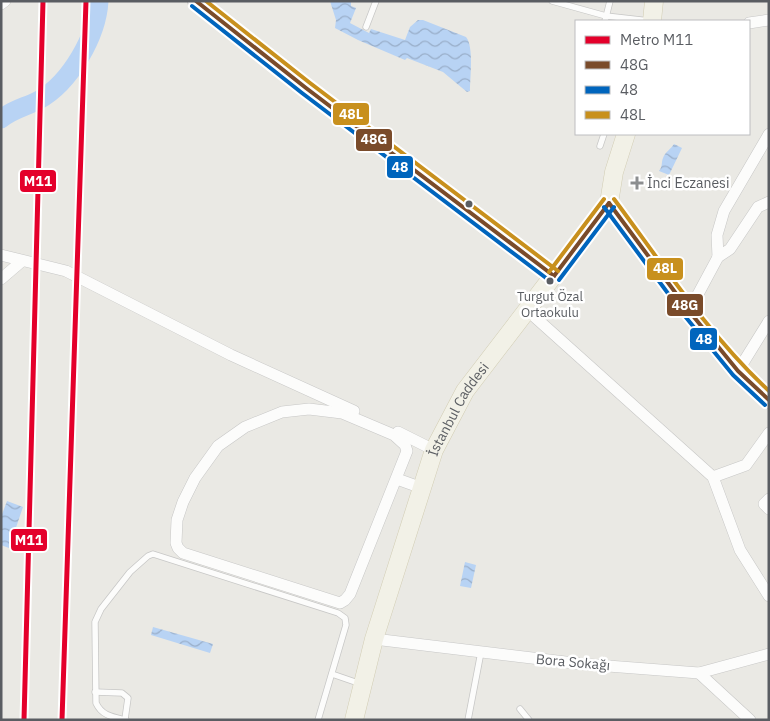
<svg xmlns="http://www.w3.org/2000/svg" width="770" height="721" font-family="'IBM Plex Sans',sans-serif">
<defs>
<pattern id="water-waves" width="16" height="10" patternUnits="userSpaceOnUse" patternTransform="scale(1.25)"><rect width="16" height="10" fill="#b8d3f4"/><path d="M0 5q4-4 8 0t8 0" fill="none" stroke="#99aec9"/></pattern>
</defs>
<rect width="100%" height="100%" fill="#eae9e4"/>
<g fill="url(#water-waves)">
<path d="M330,1H351V6L356,8L350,23L369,33L371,29L405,40L410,27L418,20H423L466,37C474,46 470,78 470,91L467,92L443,72L407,58L405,60L358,40L335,28L336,20Z"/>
<path d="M674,144L682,148L669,175L659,171C663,166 661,163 663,158C665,152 671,149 674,144Z"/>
<path d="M7,501L23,507L9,548L1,545V517Z"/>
<path d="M465,562L476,565L471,588L460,586Z"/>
<path d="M153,627L213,644L210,653L151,635Z"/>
</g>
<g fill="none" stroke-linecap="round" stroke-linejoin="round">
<path stroke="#b8d3f4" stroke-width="19" d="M1,119C13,109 26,107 39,100C70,83 97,36 99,1"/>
<defs>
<g id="lane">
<path d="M552,1L606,16L650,21"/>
<path d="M605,21L610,1"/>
<path d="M366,27L376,1"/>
<path d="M600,146L604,134"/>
<path d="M332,674L361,684"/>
<path d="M95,692L122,693L128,698L125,719"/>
<path d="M520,709L529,720"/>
<path d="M126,720C113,717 102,716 96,703L95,622L101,609L130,572L148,556L153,554L338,613L345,618L346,625L318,720"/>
<path d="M468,720L481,652"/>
</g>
<g id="street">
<path d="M1,4L5,1"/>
<path d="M749,23L769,20"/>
<path d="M1,255L66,271L231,355L354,411"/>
<path d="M718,257L717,235L724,211L769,134"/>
<path d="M1,279L22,261"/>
<path d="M527,310L713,477L740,550L769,596"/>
<path d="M689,311L718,257L730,249L758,207L769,202"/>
<path d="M738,371L769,321"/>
<path d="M309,409L342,413L394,435L405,445L407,451L350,594L345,600L340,603L183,553L178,548L176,543L177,520L183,502L195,478L218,446L245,427L282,412Z"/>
<path d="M398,432L434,450"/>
<path d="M713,477L746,465L769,433"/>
<path d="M397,479L422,488"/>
<path d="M769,499L764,504L769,509"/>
<path d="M374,639L582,664L699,673L769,654"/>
<path d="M699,673L750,720"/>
</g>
<g id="secondary">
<path d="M196,1L306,88L554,276"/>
<path d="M609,203L689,311L738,371L769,400"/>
</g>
<g id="primary">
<path d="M652,21L654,1"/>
<path id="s1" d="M354,720L374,639L434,450L465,391L609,203L614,172L626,134"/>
</g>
</defs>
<use href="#lane" stroke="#c7c7c6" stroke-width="7"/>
<use href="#street" stroke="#c7c7c6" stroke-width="12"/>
<use href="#secondary" stroke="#c5c6c4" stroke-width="18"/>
<use href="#primary" stroke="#d1ccb2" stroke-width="19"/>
<use href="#lane" stroke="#fcfcfb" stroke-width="5.5"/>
<use href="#street" stroke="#fcfcfb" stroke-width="11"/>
<use href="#secondary" stroke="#fcfcfb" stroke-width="16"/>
<use href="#primary" stroke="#f2f1e7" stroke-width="18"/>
<defs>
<g id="bus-1">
<path d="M196,1L306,88L554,276"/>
<path d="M609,203L689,311L738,371L769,400"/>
<path d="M554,276L609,203"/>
</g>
<g id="bus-2">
<path d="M192,6L302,93L550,281"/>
<path d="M604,207L684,315L733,375L765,405"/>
<path d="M559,280L614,207"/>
</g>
<g id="bus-3">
<path d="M206,1L310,83L558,271"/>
<path d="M614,199C663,265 709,335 769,391"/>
<path d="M549,272L604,199"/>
</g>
</defs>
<use href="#bus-1" stroke="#fff" stroke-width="8"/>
<use href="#bus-2" stroke="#fff" stroke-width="8"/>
<use href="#bus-3" stroke="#fff" stroke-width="8"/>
<use href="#bus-1" stroke="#7a4b2a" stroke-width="4"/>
<use href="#bus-2" stroke="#0065bd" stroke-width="4"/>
<use href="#bus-3" stroke="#c8901d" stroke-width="4"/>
<defs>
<g id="metro-1">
<path d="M24,720L43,1"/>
<path d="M62,720L86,1"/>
</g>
</defs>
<use href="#metro-1" stroke="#fff" stroke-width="9"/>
<use href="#metro-1" stroke="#e4002b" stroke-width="5"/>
</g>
<path fill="#8c8e90" stroke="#fff" stroke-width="2" d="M634.5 175.5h5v5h5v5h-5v5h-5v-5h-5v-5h5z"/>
<g fill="#5a5d62" stroke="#fff" stroke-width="2">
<circle cx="469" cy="204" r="4.5"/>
<circle cx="550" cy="281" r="4.5"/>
</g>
<g text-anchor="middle" stroke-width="5" stroke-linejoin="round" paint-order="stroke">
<g font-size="13" fill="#5a5d62" stroke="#fff">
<text x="550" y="301">Turgut Özal<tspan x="550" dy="16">Ortaokulu</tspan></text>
</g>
<g font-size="14" fill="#5a5d62" stroke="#fff" text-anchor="start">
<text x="647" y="188">İnci Eczanesi</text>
</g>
<g font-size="14" fill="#5a5d62" stroke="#fff">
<text dy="5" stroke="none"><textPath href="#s1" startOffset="329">İstanbul Caddesi</textPath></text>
<text transform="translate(573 662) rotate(5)" y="5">Bora Sokağı</text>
</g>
</g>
<g stroke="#fff" stroke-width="2">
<rect x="332" y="102" width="38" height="24" rx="5" fill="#c8901d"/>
<rect x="355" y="128" width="38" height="24" rx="5" fill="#7a4b2a"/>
<rect x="386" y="155" width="28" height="24" rx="5" fill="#0065bd"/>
<rect x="19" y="169" width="38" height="24" rx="5" fill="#e4002b"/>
<rect x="646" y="257" width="38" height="24" rx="5" fill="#c8901d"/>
<rect x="666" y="293" width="38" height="24" rx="5" fill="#7a4b2a"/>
<rect x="689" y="327" width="29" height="24" rx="5" fill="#0065bd"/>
<rect x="10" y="528" width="38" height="24" rx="5" fill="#e4002b"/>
</g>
<g font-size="14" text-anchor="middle" font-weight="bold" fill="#fff">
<text x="351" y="119">48L</text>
<text x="374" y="144">48G</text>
<text x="400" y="172">48</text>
<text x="38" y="186">M11</text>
<text x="665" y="273">48L</text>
<text x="685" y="310">48G</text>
<text x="704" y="344">48</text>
<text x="29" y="545">M11</text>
</g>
<rect width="770" height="721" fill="none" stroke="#5a5d62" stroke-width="5"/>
<rect x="575" y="20" width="175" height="115" fill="#ffffff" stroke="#bdbec0"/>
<rect x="585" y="36" width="25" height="8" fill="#e4002b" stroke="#bdbec0"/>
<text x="620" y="45" font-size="15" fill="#5a5d62">Metro M11</text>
<rect x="585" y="61" width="25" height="8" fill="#7a4b2a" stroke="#bdbec0"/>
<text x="620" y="70" font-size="15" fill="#5a5d62">48G</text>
<rect x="585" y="86" width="25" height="8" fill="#0065bd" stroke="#bdbec0"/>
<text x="620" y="95" font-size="15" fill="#5a5d62">48</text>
<rect x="585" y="111" width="25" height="8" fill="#c8901d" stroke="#bdbec0"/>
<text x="620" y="120" font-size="15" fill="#5a5d62">48L</text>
</svg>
